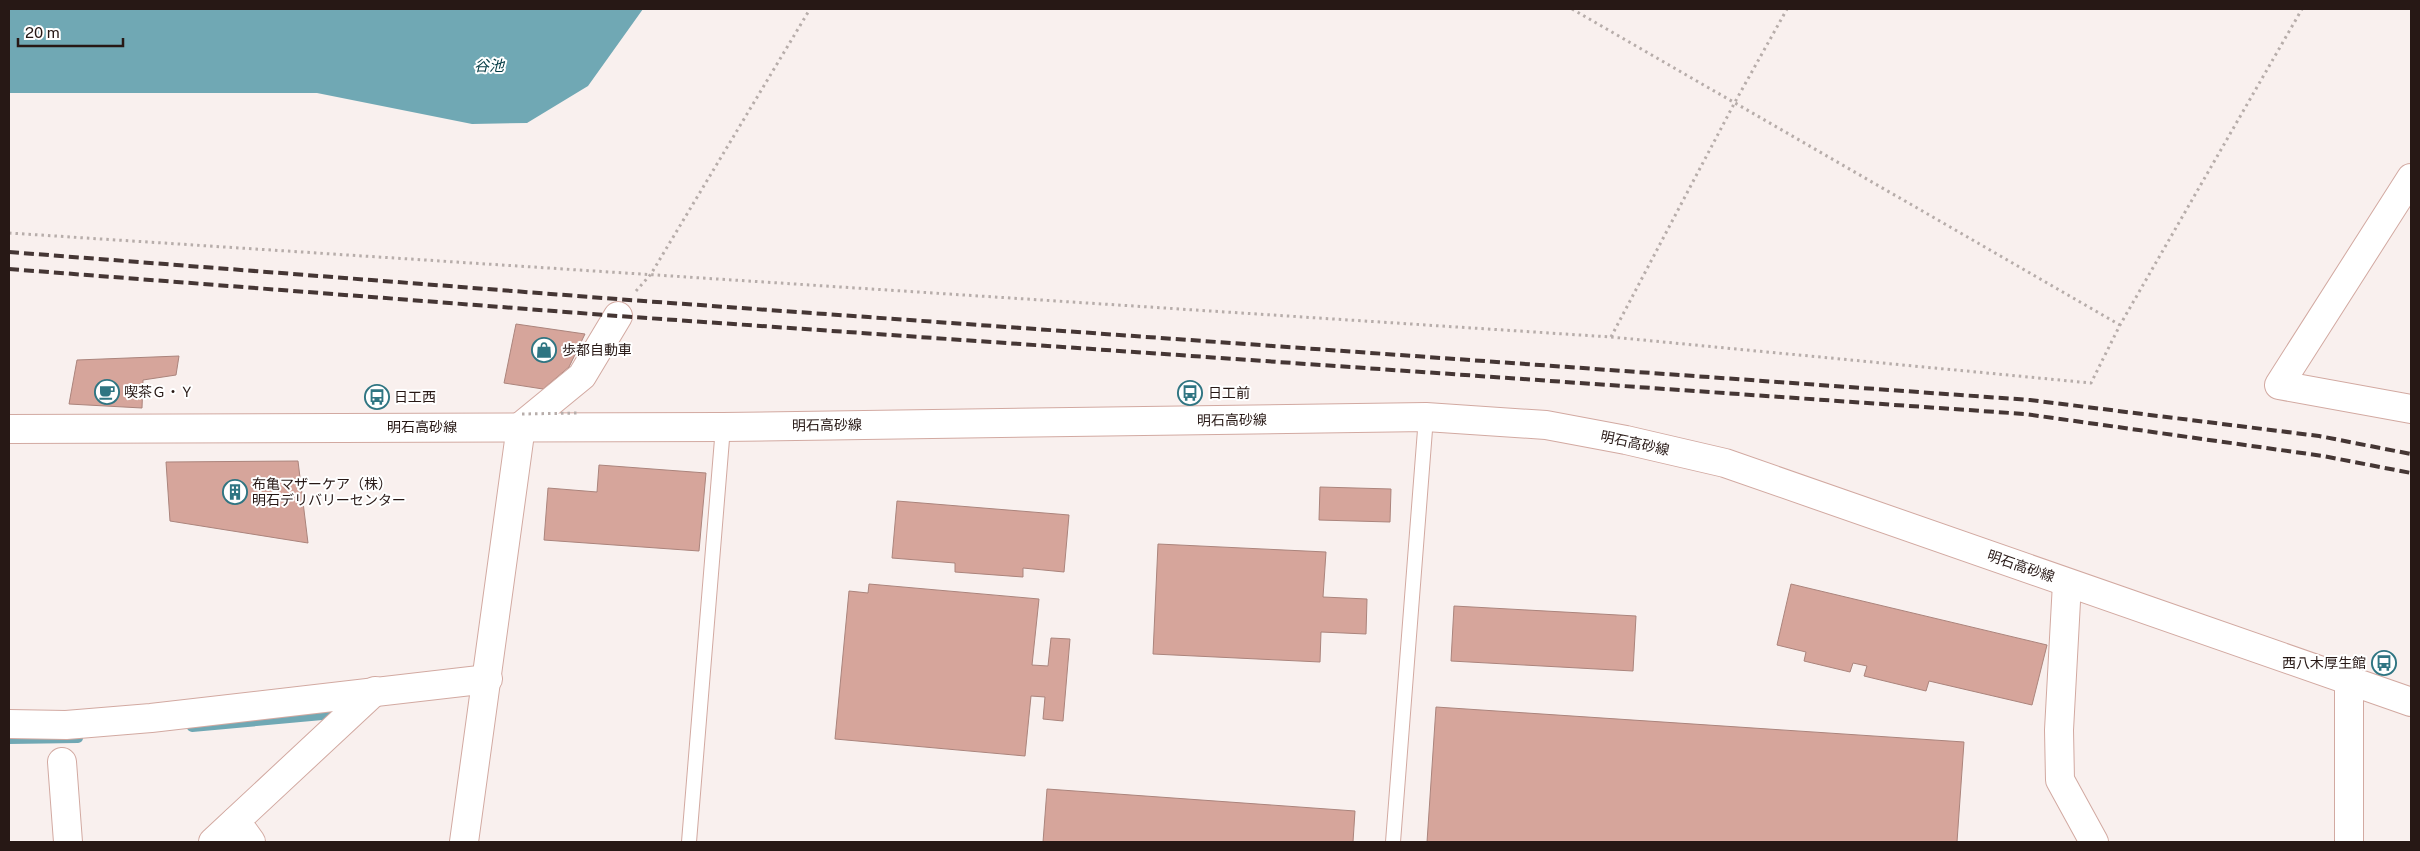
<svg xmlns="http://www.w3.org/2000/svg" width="2420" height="851" font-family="'Public Sans','Noto Sans JP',sans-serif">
<rect width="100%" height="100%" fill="#f9f0ee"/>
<path fill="#70a8b4" d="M9,9H643L588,86L527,123L472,124L317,93H9Z"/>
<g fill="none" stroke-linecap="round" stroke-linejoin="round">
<g stroke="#70a8b4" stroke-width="10">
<path d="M192,727L344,713"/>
<path d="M9,739L78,738"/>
</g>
</g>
<g fill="#d6a59b" stroke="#ab847c">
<path d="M516,324L585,334L569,367L543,389L504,383Z"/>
<path d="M179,356L176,375L143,380L142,408L69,404L77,360Z"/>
<path d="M298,461L308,543L170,521L166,462Z"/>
<path d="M599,465L706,473L699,551L544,540L548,488L597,492Z"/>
<path d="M1320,487L1391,489L1390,522L1319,520Z"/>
<path d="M897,501L1069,515L1064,572L1023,568V577L955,572V563L892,558Z"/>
<path d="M1158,544L1326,552L1323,597L1367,599L1366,634L1321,632L1320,662L1153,654Z"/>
<path d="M869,584L1039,599L1032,665L1048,666L1051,638L1070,639L1063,721L1043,719L1045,697L1031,696L1025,756L835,739L849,591L868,593Z"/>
<path d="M1791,584L2047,645L2032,705L1929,681L1926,691L1864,676L1867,666L1853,663L1850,672L1804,661L1806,652L1777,645Z"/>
<path d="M1454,606L1636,616L1633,671L1451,661Z"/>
<path d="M1436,707L1964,742L1957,842H1427Z"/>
<path d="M1047,789L1355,811L1353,842H1043Z"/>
</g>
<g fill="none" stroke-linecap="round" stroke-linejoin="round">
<defs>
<g id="service">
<path d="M689,842L723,427"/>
<path d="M1393,842L1426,417"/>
</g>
<g id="minor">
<path d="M2411,178L2279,385L2411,409"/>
<path d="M2067,583L2059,730L2060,780L2094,842"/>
<path d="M2349,681V842"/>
<path d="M9,724L66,725L151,718L488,679"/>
<path d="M62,762L68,842"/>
<path d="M236,821L251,842"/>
<path d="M213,842L375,691"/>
<path d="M464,842L521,426L582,376L618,316"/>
</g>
<path id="secondary" d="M9,429L723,427L1426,417L1546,425L1626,440L1725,463L2411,702"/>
</defs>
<use href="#service" stroke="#d2a9a1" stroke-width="16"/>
<use href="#minor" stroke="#d2a9a1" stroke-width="30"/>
<use href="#secondary" stroke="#d2a9a1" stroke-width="30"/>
<g stroke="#b7adaa" stroke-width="3" stroke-dasharray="2.5 4" stroke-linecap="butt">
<path d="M1572,9L2120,325"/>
<path d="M9,233L1611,337L2091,383L2120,325L2302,9"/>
<path d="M636,291L651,274L810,9"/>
<path d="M1611,337L1735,102L1787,9"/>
</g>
<use href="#service" stroke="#fff" stroke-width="14"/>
<use href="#minor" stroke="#fff" stroke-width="28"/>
<use href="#secondary" stroke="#fff" stroke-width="28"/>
<g stroke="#453634" stroke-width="4" stroke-dasharray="10 5" stroke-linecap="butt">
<path d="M9,252L629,300L2030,400L2319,436L2411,454"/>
<path d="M9,269L618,316L2025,414L2323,456L2411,473"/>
</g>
<path stroke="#b7adaa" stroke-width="3" stroke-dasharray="2.5 4" stroke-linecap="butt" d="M522,414L580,413"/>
</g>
<defs>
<symbol id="shop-ring" viewBox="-11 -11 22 22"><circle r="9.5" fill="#fff" stroke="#2f7582" stroke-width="1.5"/><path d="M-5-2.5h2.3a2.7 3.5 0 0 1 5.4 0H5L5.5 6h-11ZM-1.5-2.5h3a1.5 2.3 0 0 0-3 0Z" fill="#2f7582"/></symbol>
<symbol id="cafe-ring" viewBox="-11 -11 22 22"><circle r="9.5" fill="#fff" stroke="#2f7582" stroke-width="1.5"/><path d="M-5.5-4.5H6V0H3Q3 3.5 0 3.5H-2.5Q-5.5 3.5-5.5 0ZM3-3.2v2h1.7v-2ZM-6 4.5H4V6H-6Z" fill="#2f7582"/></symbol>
<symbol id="bus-ring" viewBox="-11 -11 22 22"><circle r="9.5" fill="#fff" stroke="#2f7582" stroke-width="1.5"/><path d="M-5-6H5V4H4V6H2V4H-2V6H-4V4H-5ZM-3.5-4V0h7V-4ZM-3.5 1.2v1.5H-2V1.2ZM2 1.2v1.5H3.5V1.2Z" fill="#2f7582"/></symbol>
<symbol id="building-ring" viewBox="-11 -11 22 22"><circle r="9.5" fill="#fff" stroke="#2f7582" stroke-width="1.5"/><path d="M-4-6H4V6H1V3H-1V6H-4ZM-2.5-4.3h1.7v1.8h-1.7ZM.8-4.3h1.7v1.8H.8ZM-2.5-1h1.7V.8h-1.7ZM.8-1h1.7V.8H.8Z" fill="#2f7582"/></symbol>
</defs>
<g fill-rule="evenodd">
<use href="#shop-ring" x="530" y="336" width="28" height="28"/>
<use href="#cafe-ring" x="93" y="378" width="28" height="28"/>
<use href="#bus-ring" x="1176" y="379" width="28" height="28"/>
<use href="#bus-ring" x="363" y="383" width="28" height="28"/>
<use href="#building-ring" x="221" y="478" width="28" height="28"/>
<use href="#bus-ring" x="2370" y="649" width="28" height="28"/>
</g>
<g text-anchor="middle" stroke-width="4" stroke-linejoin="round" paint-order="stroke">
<g font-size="14" fill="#271815" stroke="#fff" text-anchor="start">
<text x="562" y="355">歩都自動車</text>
<text x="124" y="397">喫茶Ｇ・Ｙ</text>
<text x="1208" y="398">日工前</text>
<text x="394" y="402">日工西</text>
<text x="252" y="489">布亀マザーケア（株）<tspan x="252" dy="16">明石デリバリーセンター</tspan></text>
<text x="2366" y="668" text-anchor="end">西八木厚生館</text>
</g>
<g font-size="14" fill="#271815" stroke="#fff">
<text transform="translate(1232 420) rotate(-1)" y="5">明石高砂線</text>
<text transform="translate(827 425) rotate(-1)" y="5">明石高砂線</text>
<text x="422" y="432">明石高砂線</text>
<text transform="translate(1635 443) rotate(12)" y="5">明石高砂線</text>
<text transform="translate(2021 566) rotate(19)" y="5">明石高砂線</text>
</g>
<g font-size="15" font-style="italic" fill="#023a43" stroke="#fff">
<text x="489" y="71">谷池</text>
</g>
</g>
<rect width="2420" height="851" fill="none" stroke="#271815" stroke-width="20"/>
<path d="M18 38v8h105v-8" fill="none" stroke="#271815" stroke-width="2.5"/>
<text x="25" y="38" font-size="15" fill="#271815" stroke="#ffffff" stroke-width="4" paint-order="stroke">20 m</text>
</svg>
